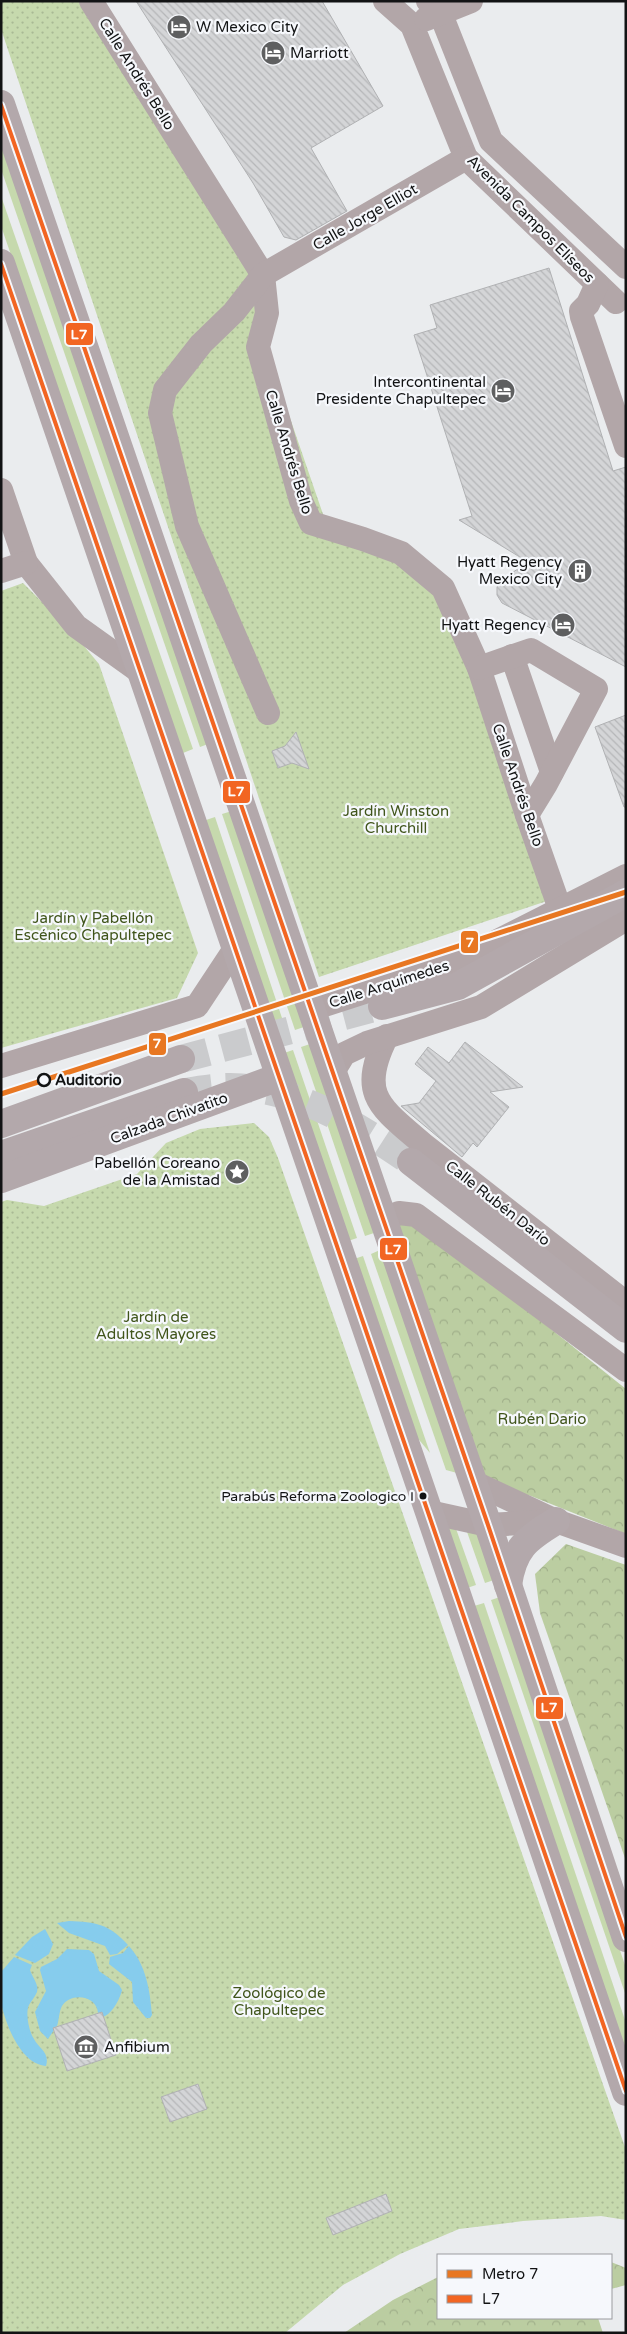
<svg xmlns="http://www.w3.org/2000/svg" width="627" height="2334" font-family="'Varela Round',sans-serif">
<defs>
<pattern id="forest-crowns" width="20" height="18" patternUnits="userSpaceOnUse" patternTransform="scale(1.25)"><rect width="20" height="18" fill="#bbcda1"/><path d="M2 6a3 3 0 1 1 6 0M12 15a3 3 0 1 1 6 0" fill="none" stroke="#a0af8a"/></pattern>
<pattern id="park-dots" width="8" height="8" patternUnits="userSpaceOnUse" patternTransform="scale(1.25)"><rect width="8" height="8" fill="#c6d9ad"/><path d="M2 2h.1M6 6h.1" fill="none" stroke="#a9b994" stroke-width="1.8" stroke-linecap="round"/></pattern>
<pattern id="building-back-hatch" width="6" height="6" patternUnits="userSpaceOnUse" patternTransform="scale(1.25)"><rect width="6" height="6" fill="#d4d5d7"/><path d="M-1 5l2 2M0 0l6 6M5-1l2 2" fill="none" stroke="#b5b6b8"/></pattern>
</defs>
<rect width="100%" height="100%" fill="#eaecee"/>
<g fill="url(#forest-crowns)">
<path d="M405,1220L422,1226L626,1389V1534L531,1496L484,1482L391,1229Z"/>
<path d="M566,1544L626,1565V1861L540,1613L535,1574Z"/>
<path d="M611,2262L626,2268V2285L611,2289Z"/>
<path d="M438,2277V2318H598L603,2333H344L393,2300Z"/>
</g>
<g fill="url(#park-dots)">
<path d="M1,1H89L273,309L266,348L325,520L441,588L553,899L319,977L1,29Z"/>
<path d="M23,583L74,634L99,664L198,953L177,998L1,1048V591Z"/>
<path d="M254,1123L269,1137L278,1158L626,2150V2220L601,2216L523,2221L459,2229L400,2254L343,2285L285,2333H1V1202L7,1200L44,1206L137,1174L166,1143L200,1129Z"/>
</g>
<g fill="#c6d9ad">
<path d="M1,140L208,744L200,747L1,169Z"/>
<path d="M1,196L193,749L183,753L1,226Z"/>
<path d="M232,811L304,1027L295,1030L222,814Z"/>
<path d="M215,817L287,1033L278,1036L206,820Z"/>
<path d="M310,1044L374,1233L365,1236L301,1047Z"/>
<path d="M293,1050L357,1238L348,1241L284,1053Z"/>
<path d="M380,1250L457,1473L446,1470L371,1254Z"/>
<path d="M363,1256L430,1453L415,1435L354,1259Z"/>
<path d="M444,1522L455,1526L476,1585L467,1588Z"/>
<path d="M466,1529L477,1532L494,1580L485,1583Z"/>
<path d="M500,1597L626,1968V1996L491,1600Z"/>
<path d="M484,1603L626,2023V2053L474,1606Z"/>
</g>
<g fill="#86cced">
<path d="M69,1921C96,1922 109,1924 128,1945L117,1954L110,1955L105,1946L69,1933L57,1923Z"/>
<path d="M45,1929L53,1944L49,1954L35,1963L15,1955L32,1937Z"/>
<path d="M129,1946C146,1965 150,1990 152,2015L150,2018H146L133,2002L132,1982L109,1964L110,1957L123,1953Z"/>
<path d="M67,1949L89,1950L94,1954L99,1971L119,1985L122,1990C120,1999 112,2014 103,2017L101,2012L98,2013C97,1995 70,1992 62,2006C59,2011 59,2021 57,2026L53,2028L54,2030L48,2039L40,2031L35,2012L46,1991L40,1970L41,1967L57,1959Z"/>
<path d="M14,1957L32,1965L30,1970C32,1977 39,1984 37,1992C35,1997 31,2001 29,2005C25,2013 29,2032 34,2039C39,2049 50,2052 46,2066C20,2064 6,2024 1,2003C0,1993 1,1981 1,1972Z"/>
</g>
<g fill="url(#building-back-hatch)" stroke="#b0b1b3">
<path d="M136,1H322L383,106L311,148L347,211L296,240L284,237L253,183Z"/>
<path d="M549,268L613,471L626,467V667L502,603L497,595V587L503,579L528,562L459,520L472,516L414,335L437,328L430,305Z"/>
<path d="M626,715V807H624L595,727Z"/>
<path d="M296,732L309,769L292,763L278,768L272,751L285,746Z"/>
<path d="M465,1042L523,1087L490,1092L509,1107L477,1147L473,1143L462,1157L401,1106L419,1103L436,1081L415,1064L428,1047L449,1063Z"/>
<path d="M102,2012L116,2055L67,2071L53,2028Z"/>
<path d="M198,2084L207,2109L170,2122L161,2097Z"/>
<path d="M386,2194L392,2211L333,2235L326,2218Z"/>
</g>
<g fill="none" stroke-linecap="round" stroke-linejoin="round">
<g stroke="#cacbcd" stroke-width="28" stroke-dasharray="28 14" stroke-linecap="butt">
<path d="M181,1059L382,1006"/>
<path d="M184,1092C199,1090 215,1087 230,1087C297,1087 357,1125 411,1162"/>
</g>
<g stroke="#b2a6a8" stroke-width="24">
<path d="M91,1L263,275L267,313L258,347L301,501L311,523L363,539L401,553L443,588L479,668L527,815L560,909"/>
<path d="M385,1L412,25L466,158L616,302"/>
<path d="M428,1L440,12L491,141L626,267"/>
<path d="M426,19L471,1"/>
<path d="M597,284L588,304L581,311L582,317L626,446"/>
<path d="M1,490L26,563L76,626L143,674"/>
<path d="M1,571L26,563"/>
<path d="M512,656L552,772"/>
<path d="M479,668L531,650L596,689L546,784L527,815"/>
<path d="M268,713L187,526L160,413L165,390L201,344L234,312L263,275L466,158"/>
<path d="M312,1009L454,963L626,876"/>
<path d="M387,1036C357,1095 380,1107 424,1145L626,1303"/>
<path d="M1,1066L197,1006L236,947"/>
<path d="M333,1072L344,1054L367,1043L481,1007L626,919"/>
<path d="M383,1219L399,1213L416,1215L626,1370"/>
<path d="M473,1482L556,1521L626,1546"/>
<path d="M429,1512L488,1525L554,1521"/>
</g>
<g stroke="#b3a8ab" stroke-width="28">
<path d="M1,104L488,1525L626,1938"/>
<path d="M1,263L429,1512L626,2092"/>
<path d="M382,1006L458,986L626,893"/>
<path d="M1,1124L181,1059"/>
<path d="M1,1155L184,1092"/>
<path d="M411,1162L626,1329"/>
<path d="M1,1179L279,1077"/>
<path d="M508,1585C513,1549 526,1539 556,1521"/>
</g>
<defs>
<g id="bus-1">
<path d="M1,105L488,1525L626,1937"/>
<path d="M1,264L626,2091"/>
</g>
</defs>
<use href="#bus-1" stroke="#f6f8fc" stroke-width="8"/>
<use href="#bus-1" stroke="#f26522" stroke-width="4"/>
<defs>
<path id="metro-1" d="M1,1094L626,892"/>
</defs>
<use href="#metro-1" stroke="#f6f8fc" stroke-width="9"/>
<use href="#metro-1" stroke="#e87722" stroke-width="5"/>
</g>
<defs>
<symbol id="hotel-disc" viewBox="-11 -11 22 22"><circle r="9.5" fill="#5e5f60" stroke="#f6f8fc"/><path d="M-6-4.5h1.5V1H6V5H4.5V3h-9V5H-6ZM-4 0a1.8 1.8 0 1 1 3.6 0ZM.5 0V-2.5h3Q6-2.5 6 0Z" fill="#fff"/></symbol>
<symbol id="building-disc" viewBox="-11 -11 22 22"><circle r="9.5" fill="#5e5f60" stroke="#f6f8fc"/><path d="M-4-6H4V6H1V3H-1V6H-4ZM-2.5-4.3h1.7v1.8h-1.7ZM.8-4.3h1.7v1.8H.8ZM-2.5-1h1.7V.8h-1.7ZM.8-1h1.7V.8H.8Z" fill="#fff"/></symbol>
<symbol id="sight-disc" viewBox="-11 -11 22 22"><circle r="9.5" fill="#5e5f60" stroke="#f6f8fc"/><path d="M0-6L1.8-2.2L6-1.7L2.9 1.2L3.7 5.4L0 3.3L-3.7 5.4L-2.9 1.2L-6-1.7L-1.8-2.2Z" fill="#fff"/></symbol>
<symbol id="museum-disc" viewBox="-11 -11 22 22"><circle r="9.5" fill="#5e5f60" stroke="#f6f8fc"/><path d="M0-6L6-3V-2H-6V-3ZM-5-1h2V3h-2ZM-1-1h2V3h-2ZM3-1h2V3H3ZM-6 4H6V6H-6Z" fill="#fff"/></symbol>
</defs>
<g fill-rule="evenodd">
<use href="#hotel-disc" x="165" y="13" width="28" height="28"/>
<use href="#hotel-disc" x="259" y="39" width="28" height="28"/>
<use href="#hotel-disc" x="489" y="377" width="28" height="28"/>
<use href="#building-disc" x="566" y="557" width="28" height="28"/>
<use href="#hotel-disc" x="549" y="611" width="28" height="28"/>
<use href="#sight-disc" x="223" y="1158" width="28" height="28"/>
<use href="#museum-disc" x="72" y="2033" width="28" height="28"/>
</g>
<circle fill="#f6f8fc" stroke="#121314" stroke-width="2.5" cx="44" cy="1080" r="6"/>
<circle fill="#121314" stroke="#f6f8fc" stroke-width="2" cx="423" cy="1496" r="4.5"/>
<g text-anchor="middle" stroke-width="4.5" stroke-linejoin="round" paint-order="stroke">
<g font-size="14" fill="#121314" stroke="#f6f8fc" text-anchor="end">
<text x="414" y="1501">Parabús Reforma Zoologico I</text>
</g>
<g font-size="15" fill="#121314" stroke="#f6f8fc" text-anchor="end">
<text x="196" y="32" text-anchor="start">W Mexico City</text>
<text x="290" y="58" text-anchor="start">Marriott</text>
<text x="486" y="387">Intercontinental<tspan x="486" dy="17">Presidente Chapultepec</tspan></text>
<text x="562" y="567">Hyatt Regency<tspan x="562" dy="17">Mexico City</tspan></text>
<text x="546" y="630">Hyatt Regency</text>
<text x="220" y="1168">Pabellón Coreano<tspan x="220" dy="17">de la Amistad</tspan></text>
<text x="104" y="2052" text-anchor="start">Anfibium</text>
</g>
<g font-size="15" fill="#121314" stroke="#f6f8fc">
<text transform="translate(137 74) rotate(58)" y="5">Calle Andrés Bello</text>
<text transform="translate(365 217) rotate(-30)" y="5">Calle Jorge Elliot</text>
<text transform="translate(531 219) rotate(45)" y="5">Avenida Campos Elíseos</text>
<text transform="translate(289 452) rotate(73)" y="5">Calle Andrés Bello</text>
<text transform="translate(518 785) rotate(71)" y="5">Calle Andrés Bello</text>
<text transform="translate(389 984) rotate(-18)" y="5">Calle Arquímedes</text>
<text transform="translate(169 1118) rotate(-20)" y="5">Calzada Chivatito</text>
<text transform="translate(498 1203) rotate(38)" y="5">Calle Rubén Darío</text>
</g>
<g font-size="15" fill="#40551b" stroke="#f6f8fc">
<text x="396" y="816">Jardín Winston<tspan x="396" dy="17">Churchill</tspan></text>
<text x="93" y="923">Jardín y Pabellón<tspan x="93" dy="17">Escénico Chapultepec</tspan></text>
<text x="156" y="1322">Jardín de<tspan x="156" dy="17">Adultos Mayores</tspan></text>
<text x="542" y="1424">Rubén Dario</text>
<text x="279" y="1998">Zoológico de<tspan x="279" dy="17">Chapultepec</tspan></text>
</g>
<g font-size="15" font-weight="bold" fill="#121314" stroke="#f6f8fc" text-anchor="start">
<text x="55" y="1085">Auditorio</text>
</g>
</g>
<g stroke="#f6f8fc" stroke-width="2">
<rect x="65" y="322" width="29" height="24" rx="5" fill="#f26522"/>
<rect x="222" y="780" width="29" height="24" rx="5" fill="#f26522"/>
<rect x="460" y="930" width="19" height="24" rx="5" fill="#e87722"/>
<rect x="148" y="1032" width="19" height="24" rx="5" fill="#e87722"/>
<rect x="379" y="1237" width="29" height="24" rx="5" fill="#f26522"/>
<rect x="535" y="1696" width="29" height="24" rx="5" fill="#f26522"/>
</g>
<g font-size="14" text-anchor="middle" font-weight="bold" fill="#fff">
<text x="79" y="339">L7</text>
<text x="236" y="796">L7</text>
<text x="470" y="947">7</text>
<text x="157" y="1048">7</text>
<text x="393" y="1254">L7</text>
<text x="549" y="1712">L7</text>
</g>
<rect width="627" height="2334" fill="none" stroke="#121314" stroke-width="5"/>
<rect x="437" y="2254" width="175" height="65" fill="#f6f8fc" stroke="#9b9c9f"/>
<rect x="447" y="2270" width="25" height="8" fill="#e87722" stroke="#9b9c9f"/>
<text x="482" y="2279" font-size="15" fill="#121314">Metro 7</text>
<rect x="447" y="2295" width="25" height="8" fill="#f26522" stroke="#9b9c9f"/>
<text x="482" y="2304" font-size="15" fill="#121314">L7</text>
</svg>
